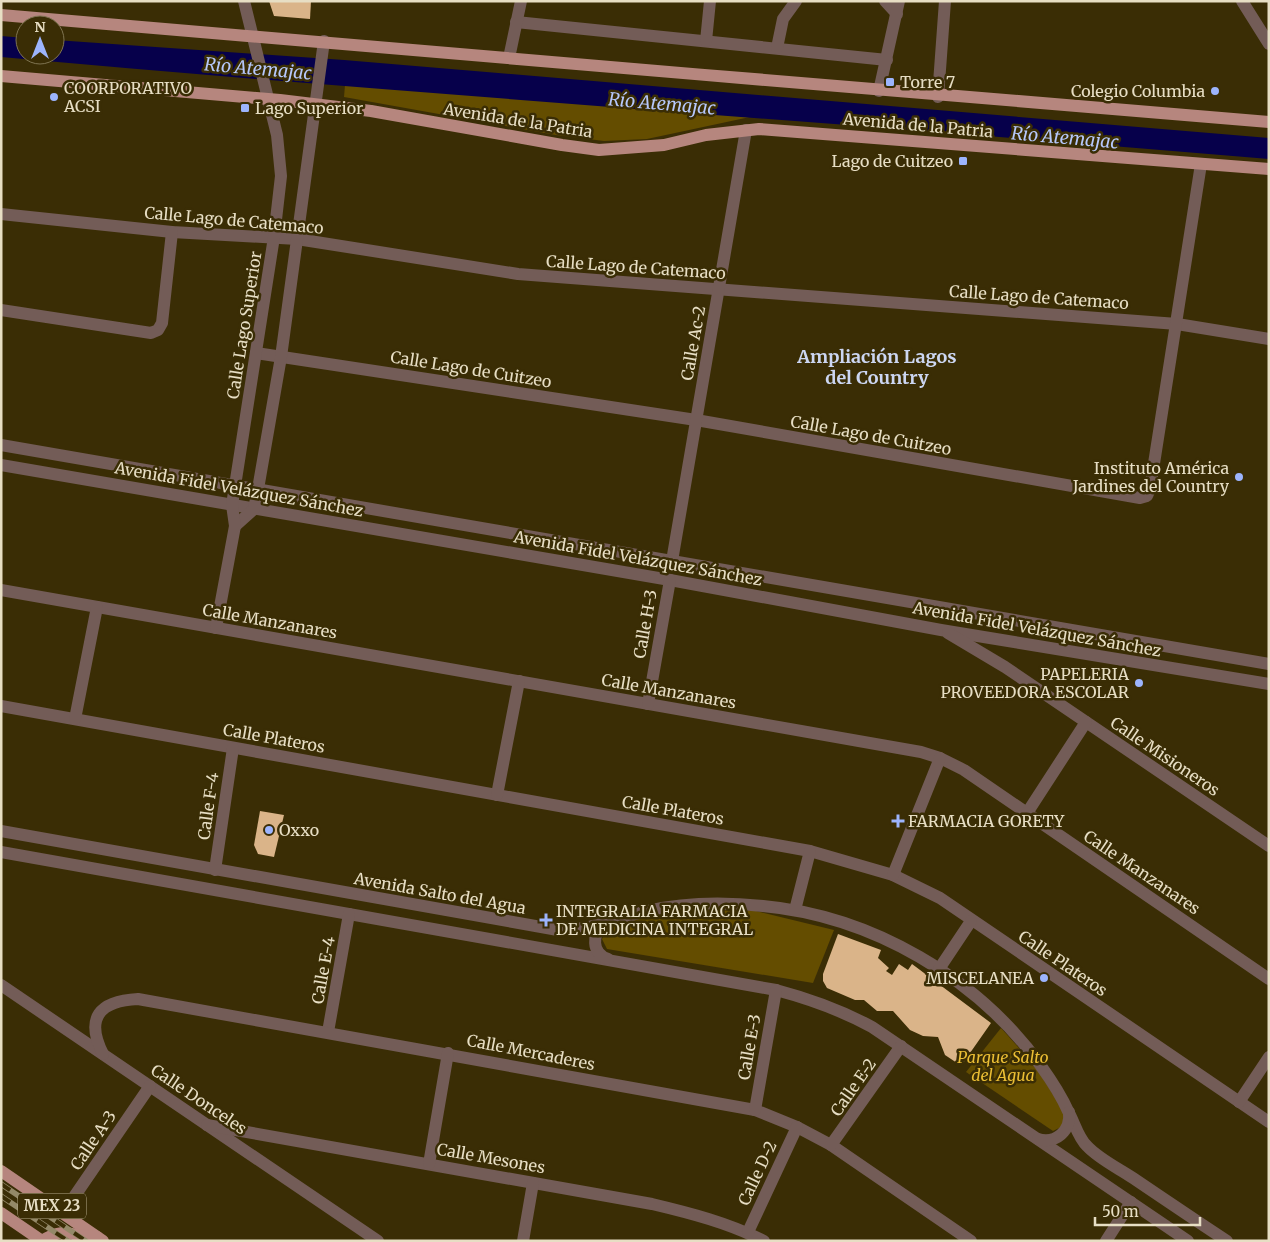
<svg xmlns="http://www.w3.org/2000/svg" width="1270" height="1242" font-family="Merriweather,serif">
<rect width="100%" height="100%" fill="#3a2d05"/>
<g fill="#644d00">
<path d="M345,85L750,117L647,139L604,141L556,135L344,97Z"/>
<path d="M696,910L756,911L834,930L813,983L607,949L602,939L608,928L642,918Z"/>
<path d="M1001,1028L1035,1066L1065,1113V1125L1053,1131L966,1072Z"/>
</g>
<path fill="#06004b" d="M1,36L25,38V55H55V40L344,60L1269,138V159C846,123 423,95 1,57Z"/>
<g fill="#dab489">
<path d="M269,1H311L310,19L274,16Z"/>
<path d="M260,811L284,815L274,857L258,854L254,845Z"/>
<path d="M838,934L881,950L878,958L889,968L886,971L892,975L899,964L908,970L912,964L991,1023L963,1063H957L945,1055L938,1037L923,1036L910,1030L893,1011H877L864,1000H855L827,988L823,981V974Z"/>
</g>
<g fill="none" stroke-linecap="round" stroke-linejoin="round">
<g stroke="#735c57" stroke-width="12">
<path d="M885,1L897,14"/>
<path d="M1242,1L1269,44"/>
<path d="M516,22L887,60"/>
<path d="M706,41L710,1"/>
<path d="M777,48L783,19L796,1"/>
<path d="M509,58L521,1"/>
<path d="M879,91L899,1"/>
<path d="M938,97L945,1"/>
<path d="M1,214L172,232L297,239L518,274L1177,324L1269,339"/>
<path d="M1,310L151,333L158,330L162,323L172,232"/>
<path d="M256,353L696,420L1140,498L1147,496L1150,489L1201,164"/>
<path d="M1,445L1269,664"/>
<path d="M1,465L670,580L941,630L1269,684"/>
<path d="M235,526L254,509L258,489L281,357L324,41"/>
<path d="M672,561L746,130"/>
<path d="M1,590L921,752L940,758L964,770L1269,979"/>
<path d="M216,628L235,526L232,505L274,237L281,176L277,135L244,1"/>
<path d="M948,633L1005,667L1269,846"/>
<path d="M648,704L670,580"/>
<path d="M1,706L810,851L893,875L940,898L1269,1122"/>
<path d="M75,719L97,607"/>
<path d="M497,795L519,681"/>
<path d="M1027,813L1086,722"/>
<path d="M1,831L558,930C589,931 617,918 647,911C686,902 725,902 763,906C872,916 978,978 1041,1066C1051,1080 1061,1095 1068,1111C1074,1121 1078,1138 1087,1146C1099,1159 1118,1168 1133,1178C1164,1199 1195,1220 1227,1241"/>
<path d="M1,852L776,990C810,999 841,1010 872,1027L1188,1241"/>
<path d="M215,870L233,748"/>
<path d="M893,875L940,758"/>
<path d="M795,910L810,851"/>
<path d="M604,924C592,934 591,953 608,959"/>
<path d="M939,969L971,921"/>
<path d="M1,985L378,1241"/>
<path d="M328,1032L349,914"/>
<path d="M103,1054C85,1018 99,1001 138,999L755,1110L797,1127L831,1145L971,1241"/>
<path d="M1239,1102L1269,1057"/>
<path d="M755,1110L776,990"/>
<path d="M207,1125L652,1204C690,1213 729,1223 764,1241"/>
<path d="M1038,1139C1056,1144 1071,1131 1069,1112"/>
<path d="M831,1145L901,1046"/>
<path d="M429,1164L448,1053"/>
<path d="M63,1213L150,1086"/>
<path d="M748,1232L797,1127"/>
<path d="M523,1241L533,1183"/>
<path d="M1106,1241L1131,1202"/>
</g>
<g stroke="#b6867e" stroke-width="12">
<path d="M1,15C424,49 846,89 1269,122"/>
<path d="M1,76L280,100L371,111L562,145L599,150L664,145L706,135L759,129L1269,169"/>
<path d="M1,1171L103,1241"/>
<path d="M1,1213L42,1241"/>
<path d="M42,1241C66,1225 72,1238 97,1237"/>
</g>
<defs>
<g id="rail">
<path d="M1,1184L86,1241"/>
<path d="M1,1196L68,1241"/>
</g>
</defs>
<use href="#rail" stroke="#948968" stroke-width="5.5"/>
<use href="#rail" stroke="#3a2d05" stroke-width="4" stroke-dasharray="11" stroke-linecap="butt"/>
</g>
<g fill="#9cb4fd" stroke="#3a2d05" stroke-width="2">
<rect x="885" y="77" width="10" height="10" rx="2.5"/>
<circle cx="1215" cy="91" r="5"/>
<circle cx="54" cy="97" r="5"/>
<rect x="240" y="103" width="10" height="10" rx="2.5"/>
<rect x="958" y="156" width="10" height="10" rx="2.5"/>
<circle cx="1239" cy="477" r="5"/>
<circle cx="1139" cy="683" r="5"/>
<path d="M895.5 813.5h5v5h5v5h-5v5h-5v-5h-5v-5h5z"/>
<circle cx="269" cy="830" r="5"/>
<path d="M543.5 912.5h5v5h5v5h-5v5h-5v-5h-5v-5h5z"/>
<circle cx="1044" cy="978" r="5"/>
</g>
<g text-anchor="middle" stroke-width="5" stroke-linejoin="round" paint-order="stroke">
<rect fill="#3a2d05" stroke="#b3a98b" stroke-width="1" x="18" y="1193.5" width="68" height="25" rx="4"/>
<g font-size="15" font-weight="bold" fill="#e7dec4">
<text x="52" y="1211">MEX 23</text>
</g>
<g font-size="16" fill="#e7dec4" stroke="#3a2d05" text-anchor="start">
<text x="900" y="88">Torre 7</text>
<text x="64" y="94">COORPORATIVO<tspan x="64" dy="18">ACSI</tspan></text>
<text x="1205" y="97" text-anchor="end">Colegio Columbia</text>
<text x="255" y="114">Lago Superior</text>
<text x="953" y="167" text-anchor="end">Lago de Cuitzeo</text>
<text x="1229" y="474" text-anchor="end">Instituto América<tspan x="1229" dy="18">Jardines del Country</tspan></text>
<text x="1129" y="680" text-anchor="end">PAPELERIA<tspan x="1129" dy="18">PROVEEDORA ESCOLAR</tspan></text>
<text x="908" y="827">FARMACIA GORETY</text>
<text x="279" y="836">Oxxo</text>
<text x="556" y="917">INTEGRALIA FARMACIA<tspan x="556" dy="18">DE MEDICINA INTEGRAL</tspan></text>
<text x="1034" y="984" text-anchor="end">MISCELANEA</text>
</g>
<g font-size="16" fill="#e7dec4" stroke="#3a2d05">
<text transform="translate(518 120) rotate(9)" y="6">Avenida de la Patria</text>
<text transform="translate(918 125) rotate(5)" y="6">Avenida de la Patria</text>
<text transform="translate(234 220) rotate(5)" y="6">Calle Lago de Catemaco</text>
<text transform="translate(636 267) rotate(4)" y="6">Calle Lago de Catemaco</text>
<text transform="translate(1039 297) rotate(4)" y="6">Calle Lago de Catemaco</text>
<text transform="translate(244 325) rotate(-81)" y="6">Calle Lago Superior</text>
<text transform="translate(693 343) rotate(-80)" y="6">Calle Ac-2</text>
<text transform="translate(471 369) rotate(9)" y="6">Calle Lago de Cuitzeo</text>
<text transform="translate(871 435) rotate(10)" y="6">Calle Lago de Cuitzeo</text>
<text transform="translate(239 489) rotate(10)" y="6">Avenida Fidel Velázquez Sánchez</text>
<text transform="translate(638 558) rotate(10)" y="6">Avenida Fidel Velázquez Sánchez</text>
<text transform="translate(270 621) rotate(10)" y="6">Calle Manzanares</text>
<text transform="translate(645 624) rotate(-80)" y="6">Calle H-3</text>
<text transform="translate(1037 629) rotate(10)" y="6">Avenida Fidel Velázquez Sánchez</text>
<text transform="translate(669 691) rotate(10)" y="6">Calle Manzanares</text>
<text transform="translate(274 738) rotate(10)" y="6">Calle Plateros</text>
<text transform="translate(1165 756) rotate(34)" y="6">Calle Misioneros</text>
<text transform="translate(208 806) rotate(-82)" y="6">Calle F-4</text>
<text transform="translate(673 810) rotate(10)" y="6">Calle Plateros</text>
<text transform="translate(1142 872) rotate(34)" y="6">Calle Manzanares</text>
<text transform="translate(440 893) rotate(10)" y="6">Avenida Salto del Agua</text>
<text transform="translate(1063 963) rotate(34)" y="6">Calle Plateros</text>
<text transform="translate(323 970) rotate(-80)" y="6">Calle E-4</text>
<text transform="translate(749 1047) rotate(-80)" y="6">Calle E-3</text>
<text transform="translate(531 1052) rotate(11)" y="6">Calle Mercaderes</text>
<text transform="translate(853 1087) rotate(-55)" y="6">Calle E-2</text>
<text transform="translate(199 1099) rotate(34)" y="6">Calle Donceles</text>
<text transform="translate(93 1140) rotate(-56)" y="6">Calle A-3</text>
<text transform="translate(491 1158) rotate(10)" y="6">Calle Mesones</text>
<text transform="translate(757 1173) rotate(-65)" y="6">Calle D-2</text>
</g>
<g font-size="16" font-style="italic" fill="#ebbe34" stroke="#3a2d05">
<text x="1003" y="1063">Parque Salto<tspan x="1003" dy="18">del Agua</tspan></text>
</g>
<g font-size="18" font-style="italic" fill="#b6c8fc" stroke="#3a2d05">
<text transform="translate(258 69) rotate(5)" y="6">Río Atemajac</text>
<text transform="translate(662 104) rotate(5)" y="6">Río Atemajac</text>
<text transform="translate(1065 138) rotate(5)" y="6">Río Atemajac</text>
</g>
<g font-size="18" font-weight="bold" fill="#ccd6f2" stroke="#3a2d05">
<text x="877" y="363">Ampliación Lagos<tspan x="877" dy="21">del Country</tspan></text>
</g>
</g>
<rect width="1270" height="1242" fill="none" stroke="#e7dec4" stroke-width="5"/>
<g transform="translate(40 40)"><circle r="24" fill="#3a2d05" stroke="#7f7451"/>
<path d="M0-4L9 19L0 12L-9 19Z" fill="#9cb4fd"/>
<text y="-8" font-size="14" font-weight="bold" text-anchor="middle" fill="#e7dec4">N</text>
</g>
<path d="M1095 1217v8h105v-8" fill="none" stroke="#e7dec4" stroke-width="2.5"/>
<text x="1102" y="1217" font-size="15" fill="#e7dec4" stroke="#3a2d05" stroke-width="4" paint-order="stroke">50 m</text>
</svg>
